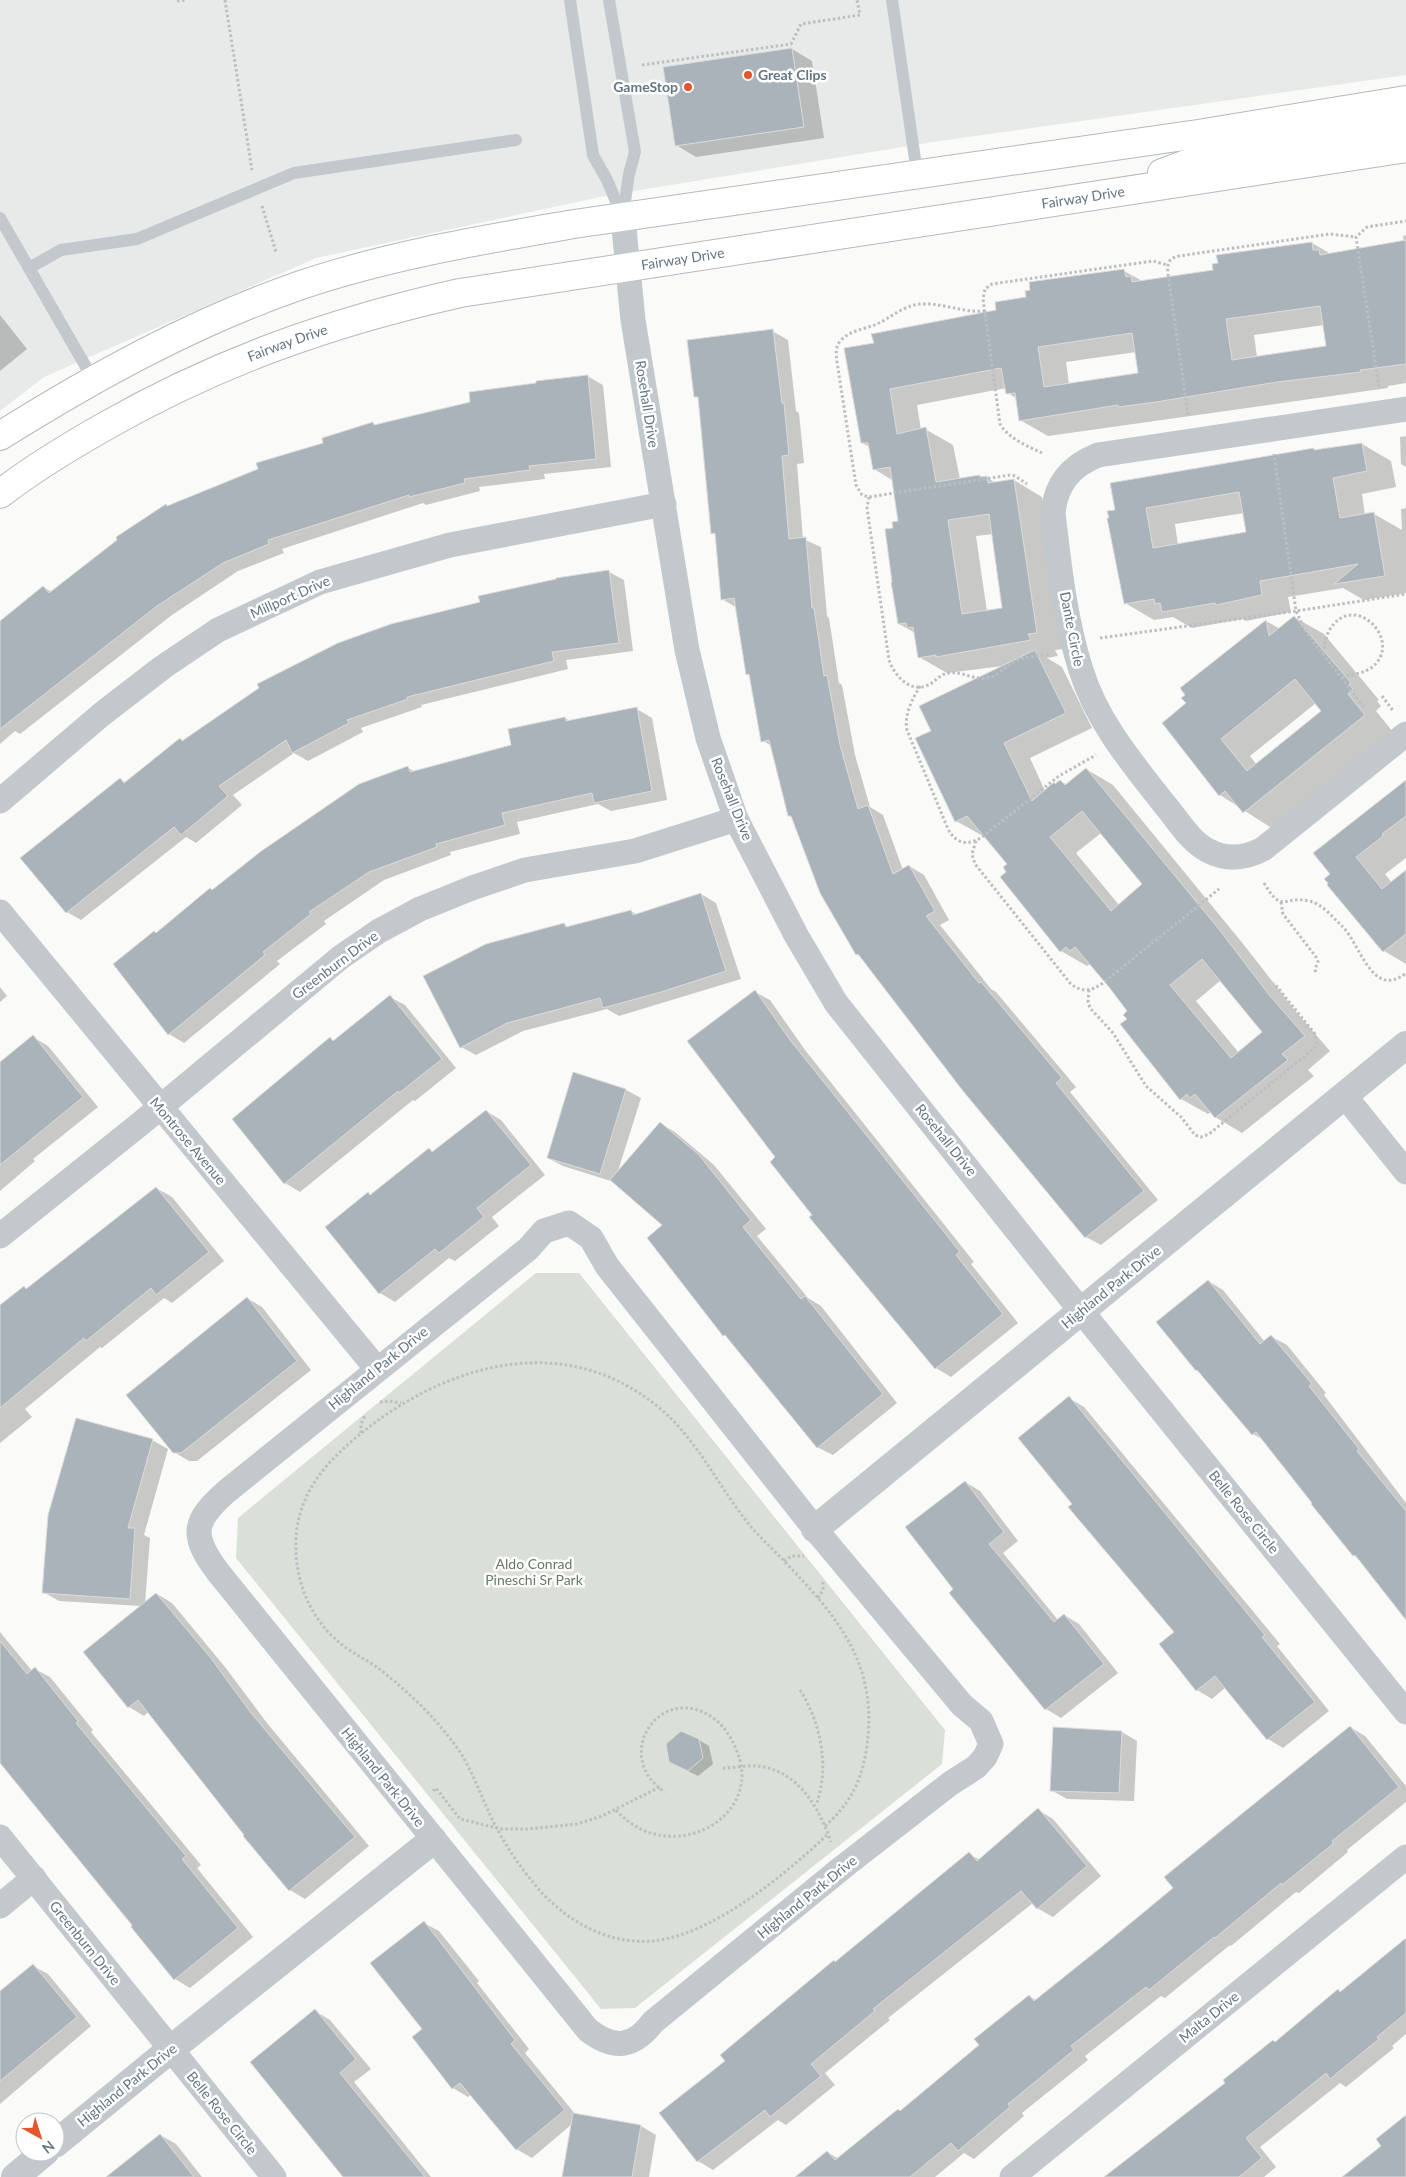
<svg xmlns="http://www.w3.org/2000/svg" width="1406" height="2177" font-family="Lato,sans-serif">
<rect width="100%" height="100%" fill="#fafaf8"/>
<path fill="#e8e9e9" d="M0,0H1406V75L933,142L610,195L316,258L44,377L0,411Z"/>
<path fill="#dadfd7" d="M536,1273H579L945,1730L942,1764L635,2008L601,2009L236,1558L238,1518Z"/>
<g fill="#0003" fill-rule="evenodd">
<path d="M792,49L812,61L824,138L696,157L676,145Z"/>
<path d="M1406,235V383L1388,386V388L1048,436L1020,420L1017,399L1008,393L1006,388L917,405L921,430L925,429L953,445L960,479L979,476L986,477L996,483L1014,480L1042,497L1065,649L1055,650L1058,656L1047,658L1062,667L1092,728L1030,758L1045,791L1061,781L1067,785L1086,769L1113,785L1244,945L1297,1013L1330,1051L1308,1070L1314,1076L1242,1133L1215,1117L1211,1112L1208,1114L1181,1099L1128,1019L1129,1011L1090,964L1087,966L1061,951L1008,872L1009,864L985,835L983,836L956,821L933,731L1003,666L947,673L919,657L915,633L899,624L895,529L899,522L892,480L874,469L870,447L862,443L876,344L997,311L1027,298L1124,271L1144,282L1215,271L1312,243L1331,254L1404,242L1403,236ZM1324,325L1327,347L1257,357L1254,335ZM1136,352L1140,374L1069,384L1066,362ZM993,534L1004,609L987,612L976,536ZM1101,833L1144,884L1119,905L1076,853ZM1221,980L1264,1032L1239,1053L1196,1001Z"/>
<path d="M0,315L27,349L0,371Z"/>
<path d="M772,331L788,340L796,411L799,413L804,463L797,464L803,539L821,547L827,616L829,618L839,683L842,685L855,755L870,807L883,815L903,870L909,866L924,875L949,920L940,925L991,989L996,992L1076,1087L1070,1092L1158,1200L1101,1245L1086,1237L861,957L857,954L793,818L789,816L772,746L763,741L750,676L747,674L737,608L722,599L716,535L712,533L699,399L695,396Z"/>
<path d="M587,376L603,385L611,467L544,474L545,479L479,487L480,491L426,505L423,503L282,549L284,553L238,571L172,615L20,734L15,731L0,744V624L43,587L52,592L169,507L373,424L377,426Z"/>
<path d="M1406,436V467L1401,464L1400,437Z"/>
<path d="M1362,444L1391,461L1396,487L1362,494L1365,515L1374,514L1402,530L1401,509L1406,508V593L1364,600L1343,588L1288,597L1291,612L1246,621L1242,619L1192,628L1173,617L1154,620L1125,603L1108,519L1316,451ZM1244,513L1247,533L1178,545L1175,524Z"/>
<path d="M609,572L624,580L633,651L566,660L568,669L421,705L422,707L361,728L363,732L308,761L294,753L233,795L242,805L196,843L186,837L81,920L67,912L120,779L126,783L180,739L183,742Z"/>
<path d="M1294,617L1324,634L1379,700L1377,701L1381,706L1376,711L1393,732L1273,829L1220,795L1187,703L1214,663L1266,621L1280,629ZM1316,703L1323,711L1257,765L1250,756Z"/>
<path d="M637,709L652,718L667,800L611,811L598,804L517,822L520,834L450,852L451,855L384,880L324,921L326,924L277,961L280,964L184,1043L169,1034L156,933L210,889L213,891L407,767L415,772L513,746L565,718L570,721Z"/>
<path d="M1406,782V858L1385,874L1392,883L1406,872V964L1379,948L1329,885Z"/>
<path d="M701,894L716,903L741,979L619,1016L607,1009L523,1031L476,1055L461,1047L564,924L570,928L631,911L637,915Z"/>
<path d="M0,987L7,996L0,1002Z"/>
<path d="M755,992L770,1000L805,1050L974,1262L971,1264L1018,1323L951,1377L936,1368L814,1215L777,1157Z"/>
<path d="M390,997L405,1005L456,1068L415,1101L413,1100L300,1192L285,1183L330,1039L335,1042Z"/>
<path d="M33,1037L48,1046L98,1107L33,1159L35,1161L0,1191V1064Z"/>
<path d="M574,1074L626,1090L641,1098L618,1171L660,1123L675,1132L714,1165L766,1229L757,1236L808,1298L821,1306L897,1403L833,1455L817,1447L730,1338L724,1335L649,1238L664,1225L614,1182L563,1166L548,1158Z"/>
<path d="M486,1111L501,1120L545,1175L492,1217L499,1226L455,1261L449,1258L395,1302L380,1293L368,1194L371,1195L429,1149L434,1153Z"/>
<path d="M156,1188L172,1197L224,1261L172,1303L164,1298L102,1348L100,1347L25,1409L32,1417L0,1443V1307L24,1287L27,1289Z"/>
<path d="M1208,1281L1223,1290L1265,1342L1272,1337L1287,1345L1326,1393L1324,1395L1406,1503V1617L1359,1558L1354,1556L1264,1440L1253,1434L1202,1373L1196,1370Z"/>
<path d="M247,1298L262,1307L311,1370L197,1461H189L174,1452Z"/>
<path d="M1069,1398L1084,1407L1280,1644L1277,1646L1329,1711L1283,1748L1268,1739L1226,1687L1212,1699L1197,1690L1175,1632L1073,1505Z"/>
<path d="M152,1440L168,1449L144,1535L150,1538L145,1604L157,1594L172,1603L225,1667L267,1723L369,1846L305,1899L290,1890L149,1711L144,1716L129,1707L141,1606L59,1601L43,1592Z"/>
<path d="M965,1482L980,1491L1018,1541L1003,1553L1058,1620L1064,1615L1079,1624L1118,1673L1061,1718L1046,1709L955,1590Z"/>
<path d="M0,1632L32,1671L35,1669L50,1677L93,1730L91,1732L201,1865L197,1868L253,1937L190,1988L175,1979L0,1762Z"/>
<path d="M1350,1727L1365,1736L1406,1786V1802L1347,1850L1348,1852L1299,1893L1296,1892L1231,1946L1230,1945L1165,1998L1161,1996L1085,2056L1088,2060L1022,2113L1024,2116L974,2159L964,2153L935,2177H797L827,2152L839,2159L901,2112L981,2045L1029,1996L1037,2001L1175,1889Z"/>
<path d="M1122,1732L1137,1741L1134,1801L1067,1799L1051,1790Z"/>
<path d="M699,1740L709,1746L713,1764L698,1776L680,1767Z"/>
<path d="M1038,1810L1053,1819L1101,1876L1053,1917L1037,1908L1033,1903L888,2018L890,2020L825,2073L835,2085L786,2125L778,2120L713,2170L698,2161L660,2113L727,2062L836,1963L969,1854L980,1860Z"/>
<path d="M424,1923L439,1931L479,1981L477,1983L529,2049L525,2053L576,2115L641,2126L656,2135L649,2177H563L572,2124L532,2158L516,2149L471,2095L468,2097L453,2088L413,2037L424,2029Z"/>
<path d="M1406,1940V2034L1392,2046L1394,2048L1346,2087L1340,2083L1260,2147L1276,2167L1264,2177H1107L1226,2083L1274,2041L1276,2043L1338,1991L1341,1993Z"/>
<path d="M33,1966L48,1974L91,2026L0,2104V1993Z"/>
<path d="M315,2011L330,2020L371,2069L354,2082L431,2177H345Z"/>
<path d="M160,2135L176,2144L202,2177H108Z"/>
</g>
<g fill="#aab3b9" stroke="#dcdcda" fill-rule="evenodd">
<path d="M792,48L804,127L675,146L663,67Z"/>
<path d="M1406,240V364L1360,370L1361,372L1277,382L1156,402L1118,407V405L1019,421L1015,393L1006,394L1001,368L890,389L897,434L926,427L936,482L980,475V477L987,476L988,483L1014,479L1037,633L1028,634L1031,640L936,657V655L918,658L913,627L907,628L906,623L898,624L891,582H892L885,529L893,528L892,522L898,521L890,467L873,470L868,443H861L844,348L874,343L871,334L996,310L995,302L1026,297L1025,291L1030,290L1029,282L1124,269L1126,277L1131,276L1132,282L1213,270L1212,264L1218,263L1216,255L1312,242L1313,250H1319L1320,255ZM1320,306L1326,346L1232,360L1226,319ZM1132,333L1138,373L1044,387L1038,347ZM989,514L1002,608L962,614L948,520Z"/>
<path d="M773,329L782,403H784L789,455L782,456L789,539L806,537L812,608H814L824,676L827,675L840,745L858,809L868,805L893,874L909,865L935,911L926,916L979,983L981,982L1062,1078L1056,1083L1144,1191L1085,1238L963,1091L858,954L856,955L820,893L791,816H788L769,740L761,742L749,674L746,675L734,598L721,600L715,533L711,534L698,397H694L687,340Z"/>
<path d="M588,375L596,459L529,466L530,470L464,479L465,483L409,497V495L268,540L269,544L223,563L157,606L0,729V621L43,586L49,593L117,540L116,537L166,504L167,506L258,469L256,463L323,443L322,438L373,422L374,425L470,402L469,392L536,383V381Z"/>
<path d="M1362,443L1367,471L1333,478L1340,518L1374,512L1385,576L1334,584L1358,564L1260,581L1262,595L1216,605L1215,603L1162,612L1160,603L1155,604L1154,599L1124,604L1107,518H1109L1107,511L1115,510L1110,483L1314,448V450ZM1239,492L1246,532L1153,548L1146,508Z"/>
<path d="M609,570L619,643L552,652L554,661L407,697L408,699L347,720L349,723L292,753L286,740L219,786L228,796L181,835L174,827L66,913L20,858L120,778L124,783L180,738L182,741L259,688L257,684L338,643L391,624L480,602L478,596L556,579V578Z"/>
<path d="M1294,616L1351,683L1349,684L1353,689L1348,694L1365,715L1243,813L1225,791L1219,796L1162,723L1186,703L1181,698L1185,695L1180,688L1213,662L1266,620L1269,636ZM1295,679L1321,711L1247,771L1221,739Z"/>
<path d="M1035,650L1066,713L1004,743L1032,801L1054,782L1055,784L1060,780L1065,785L1086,768L1218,928L1270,996L1305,1036L1282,1054L1288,1060L1215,1118L1195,1094L1190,1098L1187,1094L1180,1100L1120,1024L1127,1019L1123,1015L1127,1011L1109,987L1075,947L1070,951L1066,947L1060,952L1000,877L1006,872L1003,867L1007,864L967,816L955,822L915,738L931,731L919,706ZM1082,811L1142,884L1111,911L1050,837ZM1202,959L1262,1032L1231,1058L1170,985Z"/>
<path d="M637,707L652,791L594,803L592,793L502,813L505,825L436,844L437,847L369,872L309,912L311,914L263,952L265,955L168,1035L113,964L154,931L156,933L210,888L212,890L260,852L359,784L408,766L410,772L511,745L508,729L565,717L566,721Z"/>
<path d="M1406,780V816L1382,834L1383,836L1356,857L1382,889L1406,870V934L1383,952L1327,885L1328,883L1324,879L1330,874L1313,853Z"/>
<path d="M701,893L726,971L661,992L603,1008L600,998L507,1023L460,1048L423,976L486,944L564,923L566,927L631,910L633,915Z"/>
<path d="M755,990L790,1040L960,1252L956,1255L1003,1314L935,1369L809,1217L812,1215L770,1162L775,1157L687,1041Z"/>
<path d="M390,995L442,1059L399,1093L398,1091L284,1184L232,1119L330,1037L333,1041Z"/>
<path d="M33,1035L83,1097L0,1165V1062Z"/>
<path d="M573,1072L626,1089L600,1174L547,1158Z"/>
<path d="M486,1110L531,1165L477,1208L484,1217L439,1253L435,1249L379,1294L325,1227L368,1192L370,1195L429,1148L432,1152Z"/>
<path d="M660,1122L699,1155L751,1220L743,1227L801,1299L805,1296L883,1394L817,1448L725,1335L723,1336L647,1238L662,1225L610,1180Z"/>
<path d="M156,1187L209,1252L156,1295L151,1288L86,1341L84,1338L0,1408V1305L24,1286L26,1289Z"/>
<path d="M1208,1280L1260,1344L1271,1335L1312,1384L1309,1386L1359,1449L1357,1451L1406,1511V1620L1355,1555L1353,1556L1311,1504L1312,1503L1256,1432L1252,1435L1197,1370L1196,1371L1156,1322Z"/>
<path d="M247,1297L297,1361L181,1453H173L126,1395Z"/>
<path d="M1069,1396L1265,1635L1262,1637L1315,1702L1267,1740L1215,1676L1196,1691L1159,1644L1174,1632L1068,1507L1072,1504L1018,1438Z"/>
<path d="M76,1418L153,1439L128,1528H135L130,1599L42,1593L48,1515Z"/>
<path d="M965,1481L1004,1532L989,1544L1054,1622L1064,1614L1104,1664L1045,1710L949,1593L953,1589L905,1527Z"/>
<path d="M156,1593L210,1657L251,1713L355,1837L289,1891L243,1836L244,1835L138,1700L128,1708L83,1652Z"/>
<path d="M0,1641L27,1674L35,1667L78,1721L76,1723L186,1856L182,1859L238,1928L174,1980L131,1927L132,1925L0,1763Z"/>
<path d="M1350,1726L1399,1787L1332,1841L1334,1843L1282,1885L1281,1883L1215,1938L1214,1937L1149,1990L1146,1987L1071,2046L1074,2050L1008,2104L1010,2107L958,2151L951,2143L910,2177H795L827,2151L835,2160L898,2109L900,2111L979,2045L974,2039L1029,1995L1034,2001L1109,1941L1173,1888L1164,1877Z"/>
<path d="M1053,1727L1122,1731L1119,1793L1050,1791Z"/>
<path d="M681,1731L699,1739L703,1758L688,1771L669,1762L666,1744Z"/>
<path d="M1038,1808L1087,1866L1037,1909L1021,1891L873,2009L875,2011L811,2064L821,2076L770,2117L765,2110L697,2162L659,2113L725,2061L720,2055L834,1960L835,1962L969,1852L977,1861Z"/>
<path d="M424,1921L515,2040L511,2044L565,2110L516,2150L460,2083L452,2089L412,2037L422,2029L370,1963Z"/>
<path d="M1406,1938V2013L1377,2037L1379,2039L1330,2079L1326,2073L1246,2138L1262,2158L1239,2177H1104L1225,2083L1223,2080L1273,2040L1275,2042L1338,1989L1340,1992Z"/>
<path d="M33,1964L77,2017L0,2081V1991Z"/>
<path d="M315,2009L356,2059L340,2073L425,2177H343L250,2062Z"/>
<path d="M573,2113L641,2125L632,2177H562Z"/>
<path d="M1406,2115V2177H1342L1381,2146L1376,2139Z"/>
<path d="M160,2134L194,2177H106Z"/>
</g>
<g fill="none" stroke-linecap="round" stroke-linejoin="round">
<defs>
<g id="secondary">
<path d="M1162,173L1210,155L1406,123"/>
<path d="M0,436C96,376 194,322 301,285C390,255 482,240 574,224L1198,134L1406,100"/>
<path id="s1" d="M0,494C32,469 67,448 102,428C217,362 331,322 460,293L1406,148"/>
</g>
</defs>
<use href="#secondary" stroke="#b3babf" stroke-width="30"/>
<g stroke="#bbbfc2" stroke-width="3" stroke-dasharray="2.5 2.5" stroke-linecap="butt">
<path d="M225,0L252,170"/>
<path d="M177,1L186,0"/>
<path d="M642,65L791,44L801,24L860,15L857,0"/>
<path d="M262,206L276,252"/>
<path d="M985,311C963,313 944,303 923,304C905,304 892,317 877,324C865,329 851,330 841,340C835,347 836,353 837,362L856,485L862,495L869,497L1010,475L1015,476L1027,484"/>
<path d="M1379,387L1356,237L1367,227L1406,221"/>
<path d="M1188,415L1168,274C1167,264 1168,258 1179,256L1330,234L1356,237"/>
<path d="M1042,453C1027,446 1008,438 1000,424L983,299L985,289L992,284L1153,261L1167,265"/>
<path d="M869,497L867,508L889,660C894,675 909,692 926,686C935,683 939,674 949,673C962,671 973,680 986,678C999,677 1005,666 1015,661C1025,656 1039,656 1049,654"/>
<path d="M1100,638L1296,611L1274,454"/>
<path d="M1323,654C1325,646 1325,638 1329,631C1353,588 1406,642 1371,668C1362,674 1351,674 1342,678"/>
<path d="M920,686C912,700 904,714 907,730L948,829C956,844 968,846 982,837L1059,776L1096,755"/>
<path d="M1382,696L1394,712"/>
<path d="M1364,707L1305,631L1296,611L1406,594"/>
<path d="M976,841L972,854L975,864L1070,983C1081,993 1092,991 1103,983L1219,889"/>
<path d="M1264,883C1283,915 1283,895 1309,901C1323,904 1332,917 1342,926C1361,945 1372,1000 1406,973"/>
<path d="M1281,902L1283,914L1316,957L1318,962L1315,969L1316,974"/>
<path d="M1089,990L1088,1002L1090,1008L1113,1033L1146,1086L1181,1117L1195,1135L1201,1137L1209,1134L1312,1050L1317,1044L1315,1034L1274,983"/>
<path d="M380,1402L389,1401L401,1403"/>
<path d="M361,1433V1424L365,1415"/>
<path d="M784,1561L792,1556H804"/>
<path d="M818,1598L823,1590V1580"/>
<path d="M800,1690C821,1723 830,1768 816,1805"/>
<path d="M723,1768C734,1768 747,1765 758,1766C799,1771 819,1808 831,1842"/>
<path d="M433,1791L436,1788L460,1819L501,1829H527L577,1824L602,1816L662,1786"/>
<path d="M616,1810C670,1871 769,1816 735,1747C730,1735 722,1724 712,1717C659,1682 611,1757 665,1792"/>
<path d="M825,1826C849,1805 860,1784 866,1752C880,1667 840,1619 784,1561C772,1548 759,1537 748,1523C717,1485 697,1438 657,1406C556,1324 428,1370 342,1450C316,1474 297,1504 296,1540C294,1581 311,1622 345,1647C359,1657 375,1664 388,1676C415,1698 440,1723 460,1752C474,1774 482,1799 494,1823C504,1843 518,1864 532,1881C562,1920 610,1948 660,1940C717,1931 787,1873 828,1834"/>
</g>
<g stroke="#c3c8cc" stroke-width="12">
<path d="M570,0L593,155L607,180L623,218"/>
<path d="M609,0L635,152L629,174L623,215"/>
<path d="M892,0L917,173"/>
<path d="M0,218L93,379"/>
<path d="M29,268L61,250L137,239L294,173L516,140"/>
</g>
<g stroke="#c3c8cc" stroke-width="25">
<path d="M623,218L633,320L687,650L708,738L736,819L796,935L836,1003L1061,1286L1406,1712"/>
<path d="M1406,409L1098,455C1071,466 1056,483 1053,513C1059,565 1065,620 1081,670C1097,722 1132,763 1165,805C1178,820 1190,842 1209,851C1228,861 1246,858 1263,849L1406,734"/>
<path d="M0,801L102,714L163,667L218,630L320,582L450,545L664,504"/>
<path d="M0,912L377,1369"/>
<path d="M1344,1095L1406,1172"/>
<path d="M569,1223L591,1238L607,1266L815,1529L962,1705L981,1721L991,1744L985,1757L976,1767L951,1783L843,1867L653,2022C633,2048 614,2050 588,2030L218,1572C190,1535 193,1521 227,1491L528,1249L544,1231Z"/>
<path d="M0,1236L140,1124L341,957L379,931L420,909L472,888L525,870L635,851L736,819"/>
<path d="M0,1837L274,2177"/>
<path d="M0,1906L34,1878"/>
<path d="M1012,2177L1406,1857"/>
</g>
<g stroke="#c3c8cc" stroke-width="28">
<path d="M815,1529L1406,1045"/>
<path d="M55,2144L171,2049L433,1840"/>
<path d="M15,2177L45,2152"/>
</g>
<use href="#secondary" stroke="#fff" stroke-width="28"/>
</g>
<g fill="#e4572e" stroke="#fff" stroke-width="2">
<circle cx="748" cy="75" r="5"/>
<circle cx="688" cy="87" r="5"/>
</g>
<g text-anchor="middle" stroke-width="5" stroke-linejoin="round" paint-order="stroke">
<g font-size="14" font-weight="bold" fill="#657683" stroke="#fff" text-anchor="start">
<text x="758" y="80">Great Clips</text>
<text x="678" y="92" text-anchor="end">GameStop</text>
</g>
<g font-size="14" fill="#657683" stroke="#fff">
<text dy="5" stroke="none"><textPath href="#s1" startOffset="1136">Fairway Drive</textPath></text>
<text dy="5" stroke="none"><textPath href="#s1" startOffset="731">Fairway Drive</textPath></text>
<text dy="5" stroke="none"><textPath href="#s1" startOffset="326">Fairway Drive</textPath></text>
<text transform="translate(647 404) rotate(81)" y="5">Rosehall Drive</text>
<text transform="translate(290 597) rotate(-24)" y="5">Millport Drive</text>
<text transform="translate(1072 629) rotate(79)" y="5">Dante Circle</text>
<text transform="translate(732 799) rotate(68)" y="5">Rosehall Drive</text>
<text transform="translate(335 965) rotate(-37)" y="5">Greenburn Drive</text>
<text transform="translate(946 1140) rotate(51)" y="5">Rosehall Drive</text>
<text transform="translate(188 1141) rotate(50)" y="5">Montrose Avenue</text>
<text transform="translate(1111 1287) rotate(-39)" y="5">Highland Park Drive</text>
<text transform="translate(378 1368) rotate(-39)" y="5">Highland Park Drive</text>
<text transform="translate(1244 1512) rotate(51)" y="5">Belle Rose Circle</text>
<text transform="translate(383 1777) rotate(51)" y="5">Highland Park Drive</text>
<text transform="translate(807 1897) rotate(-39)" y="5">Highland Park Drive</text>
<text transform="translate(85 1943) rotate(51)" y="5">Greenburn Drive</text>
<text transform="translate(1209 2017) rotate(-39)" y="5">Malta Drive</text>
<text transform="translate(127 2085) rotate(-39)" y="5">Highland Park Drive</text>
<text transform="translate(222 2113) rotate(51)" y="5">Belle Rose Circle</text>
</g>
<g font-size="14" fill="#687a64" stroke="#fff">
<text x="534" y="1569">Aldo Conrad<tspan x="534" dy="16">Pineschi Sr Park</tspan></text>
</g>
</g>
<g transform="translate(40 2137) rotate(141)"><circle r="24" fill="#ffffff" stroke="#c1c8cd"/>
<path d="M0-4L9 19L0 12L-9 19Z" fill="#e4572e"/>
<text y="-8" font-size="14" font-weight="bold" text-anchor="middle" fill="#657683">N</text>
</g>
</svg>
